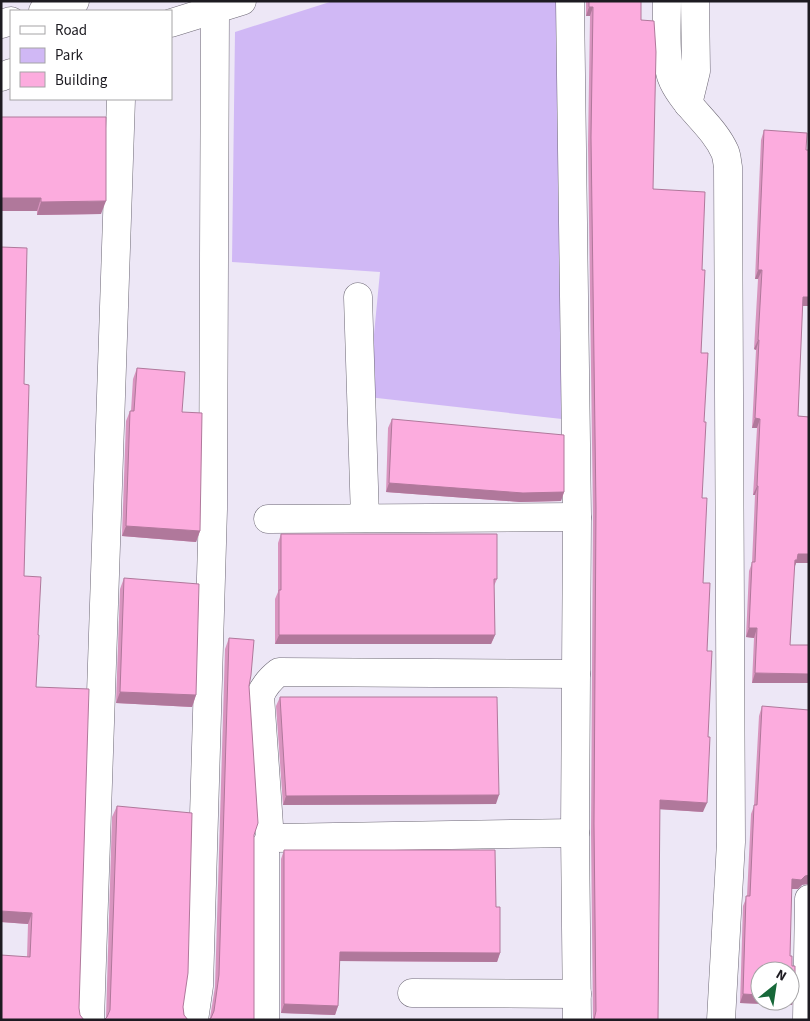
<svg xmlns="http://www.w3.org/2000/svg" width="810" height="1021" font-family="'Source Sans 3',sans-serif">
<rect width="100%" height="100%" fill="#ede7f6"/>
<path fill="#d0b8f5" d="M333,1H560L562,419L368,397L380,272L232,262L235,32Z"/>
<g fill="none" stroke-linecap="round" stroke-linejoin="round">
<defs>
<g id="minor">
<path d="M570,1L577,517L575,833L577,1020"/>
<path d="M667,1C667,23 664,63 673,81C686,108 713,125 725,152C727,157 727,162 728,167L731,842L721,1020"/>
<path d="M688,104L696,71L695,1"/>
<path d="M358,297L365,518"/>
<path d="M268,519L577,517"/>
<path d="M270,840L260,696C264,686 270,679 279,672L576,674"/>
<path d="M412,993L577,994"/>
<path d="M90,1020L121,99"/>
<path d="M194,1020L199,986L213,509L215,10"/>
<path d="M265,1020V846L270,840L276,838L575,833"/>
<path d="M807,1020L809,899"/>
</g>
<g id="major">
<path d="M43,11L75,1"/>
<path d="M171,23L242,1"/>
<path d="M1,24L11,21"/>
<path d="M1,77L11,73"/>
</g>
</defs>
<use href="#minor" stroke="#6d6875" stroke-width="29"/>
<use href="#major" stroke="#6d6875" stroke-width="29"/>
<use href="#minor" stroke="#fff" stroke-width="28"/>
<use href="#major" stroke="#fff" stroke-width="28"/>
</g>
<g fill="#d994bf">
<path d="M586,1H641V20L653,189L702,270L701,353L704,422L702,498L703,583L707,651L703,812L660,809L658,1020H593L591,833L593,517L588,145L590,16H586Z"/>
<path d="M1,117L101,214L37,215V211Z"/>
<path d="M764,130L806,150L802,306L798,416L809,417V563H796L794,568L790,645H809V683H752L754,638L746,637L749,571L752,563L755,495H753L757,428H752L756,350L754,349L758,279H755L761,140Z"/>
<path d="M137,368L182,412L200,531L196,542L122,536L126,421L130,411H131L133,379Z"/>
<path d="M24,384V576L36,687L79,1008L27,957L28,924L1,922Z"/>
<path d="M392,419L564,492L561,501L520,502L386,492L388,428Z"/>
<path d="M281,534L497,579L494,586L495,635L491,644H275V599L278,592V543Z"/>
<path d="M124,578L196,695L192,707L116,703L120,589Z"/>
<path d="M229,638L249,686L254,836V1020L210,1018L215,987L225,649Z"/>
<path d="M280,697L496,804L283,805L276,706Z"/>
<path d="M762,706L802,885L798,889H791L790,956L792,1005L740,1003L743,906L747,896L751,814L754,806L759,716Z"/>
<path d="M117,806L183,1007L184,1015L106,1019L112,817Z"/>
<path d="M284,850L496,907L500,953L497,962L339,961L338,1006L335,1015L281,1013V859Z"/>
</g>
<g fill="#b0789b">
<path d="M589,7H593L590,16H586Z"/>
<path d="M1,198H41L37,211H1Z"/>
<path d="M106,201L101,214L37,215L41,202Z"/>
<path d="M758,270H762L758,279H755Z"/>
<path d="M803,297H809V306H799Z"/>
<path d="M758,340H759L756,350L754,349Z"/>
<path d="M755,418L760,419L757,428H752Z"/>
<path d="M389,483L564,492L561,501L520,502L386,492Z"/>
<path d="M757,486H758L755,495H753Z"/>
<path d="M126,526L200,531L196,542L122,536Z"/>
<path d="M798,554H809V563H796L794,569H792Z"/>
<path d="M749,628H757L754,638L746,637Z"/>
<path d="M279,635H495L491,644H275Z"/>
<path d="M755,673L809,674V683H752Z"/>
<path d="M120,692L196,695L192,707L116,703Z"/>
<path d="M499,795L496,804L283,805L286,796Z"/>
<path d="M660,800L707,803L703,812L656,809Z"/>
<path d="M809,875V884L802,885L798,889H788L792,879Z"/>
<path d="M1,911L32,913L28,924L1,922Z"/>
<path d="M340,952L500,953L497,962L336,961Z"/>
<path d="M743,994L760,995V1001H790V996H795L792,1005L740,1003Z"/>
<path d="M284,1004L338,1006L335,1015L281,1013Z"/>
</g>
<g fill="#fcacde" stroke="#b0789b">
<path d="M589,1H641V20L654,21L656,52L653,189L705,192L702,270H705L701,353H708L704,422H706L702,498H707L703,583H710L707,651H712L708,737H710L707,803L660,800L658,1020H594L596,1011L594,824L596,508L591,137L593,7H589Z"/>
<path d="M1,117H106V201L41,202V198H1Z"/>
<path d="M764,130L807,133L806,150H809V297H803L798,416L809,417V554H798L797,560H795L790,645H809V674L755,673L757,628H749L752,562H755L758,486H757L760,419L755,418L759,340H758L762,270H758Z"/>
<path d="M1,247L27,248L24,384L29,385L24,576L41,577L38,635H39L36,687L89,689L79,1008L80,1015L84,1020H1V955L30,957L32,913L1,911Z"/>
<path d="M137,368L185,372L182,412L202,413L200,531L126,526L130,411H134Z"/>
<path d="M392,419L564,435V492L523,493L389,483Z"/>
<path d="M281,534H497V579H494L495,635H279V590H281Z"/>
<path d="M124,578L199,584L196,695L120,692Z"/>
<path d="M229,638L254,640L251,675L249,686L258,823L254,835V1020H208L211,1018L214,1011L219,975Z"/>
<path d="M280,697H497L499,795L286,796Z"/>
<path d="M762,706L809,710V875L805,876L801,880L792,879L790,956H792V966H795V996H790V971H760V995L743,994L746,896H750L754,805H757Z"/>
<path d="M117,806L192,813L188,973L183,1007L184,1015L188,1020H104L107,1017L110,1010Z"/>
<path d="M284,850H495L496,907H500V953L340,952L338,1006L284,1004Z"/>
</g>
<rect width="810" height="1021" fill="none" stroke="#1d1b21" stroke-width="5"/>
<rect x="10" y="10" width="162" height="90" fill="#ffffff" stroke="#a5a4a6"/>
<rect x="20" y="26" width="25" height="8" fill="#ffffff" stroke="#a5a4a6"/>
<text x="55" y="35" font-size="15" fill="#1d1b21">Road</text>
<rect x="20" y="48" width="25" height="15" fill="#d0b8f5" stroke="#a5a4a6"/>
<text x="55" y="60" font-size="15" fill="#1d1b21">Park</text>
<rect x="20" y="72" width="25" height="15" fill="#fcacde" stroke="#a5a4a6"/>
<text x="55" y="85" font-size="15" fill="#1d1b21">Building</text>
<g transform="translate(775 986) rotate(30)"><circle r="24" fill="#ffffff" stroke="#a5a4a6"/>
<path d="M0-4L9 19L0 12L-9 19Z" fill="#176839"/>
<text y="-8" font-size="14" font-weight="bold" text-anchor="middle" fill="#1d1b21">N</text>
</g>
</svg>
